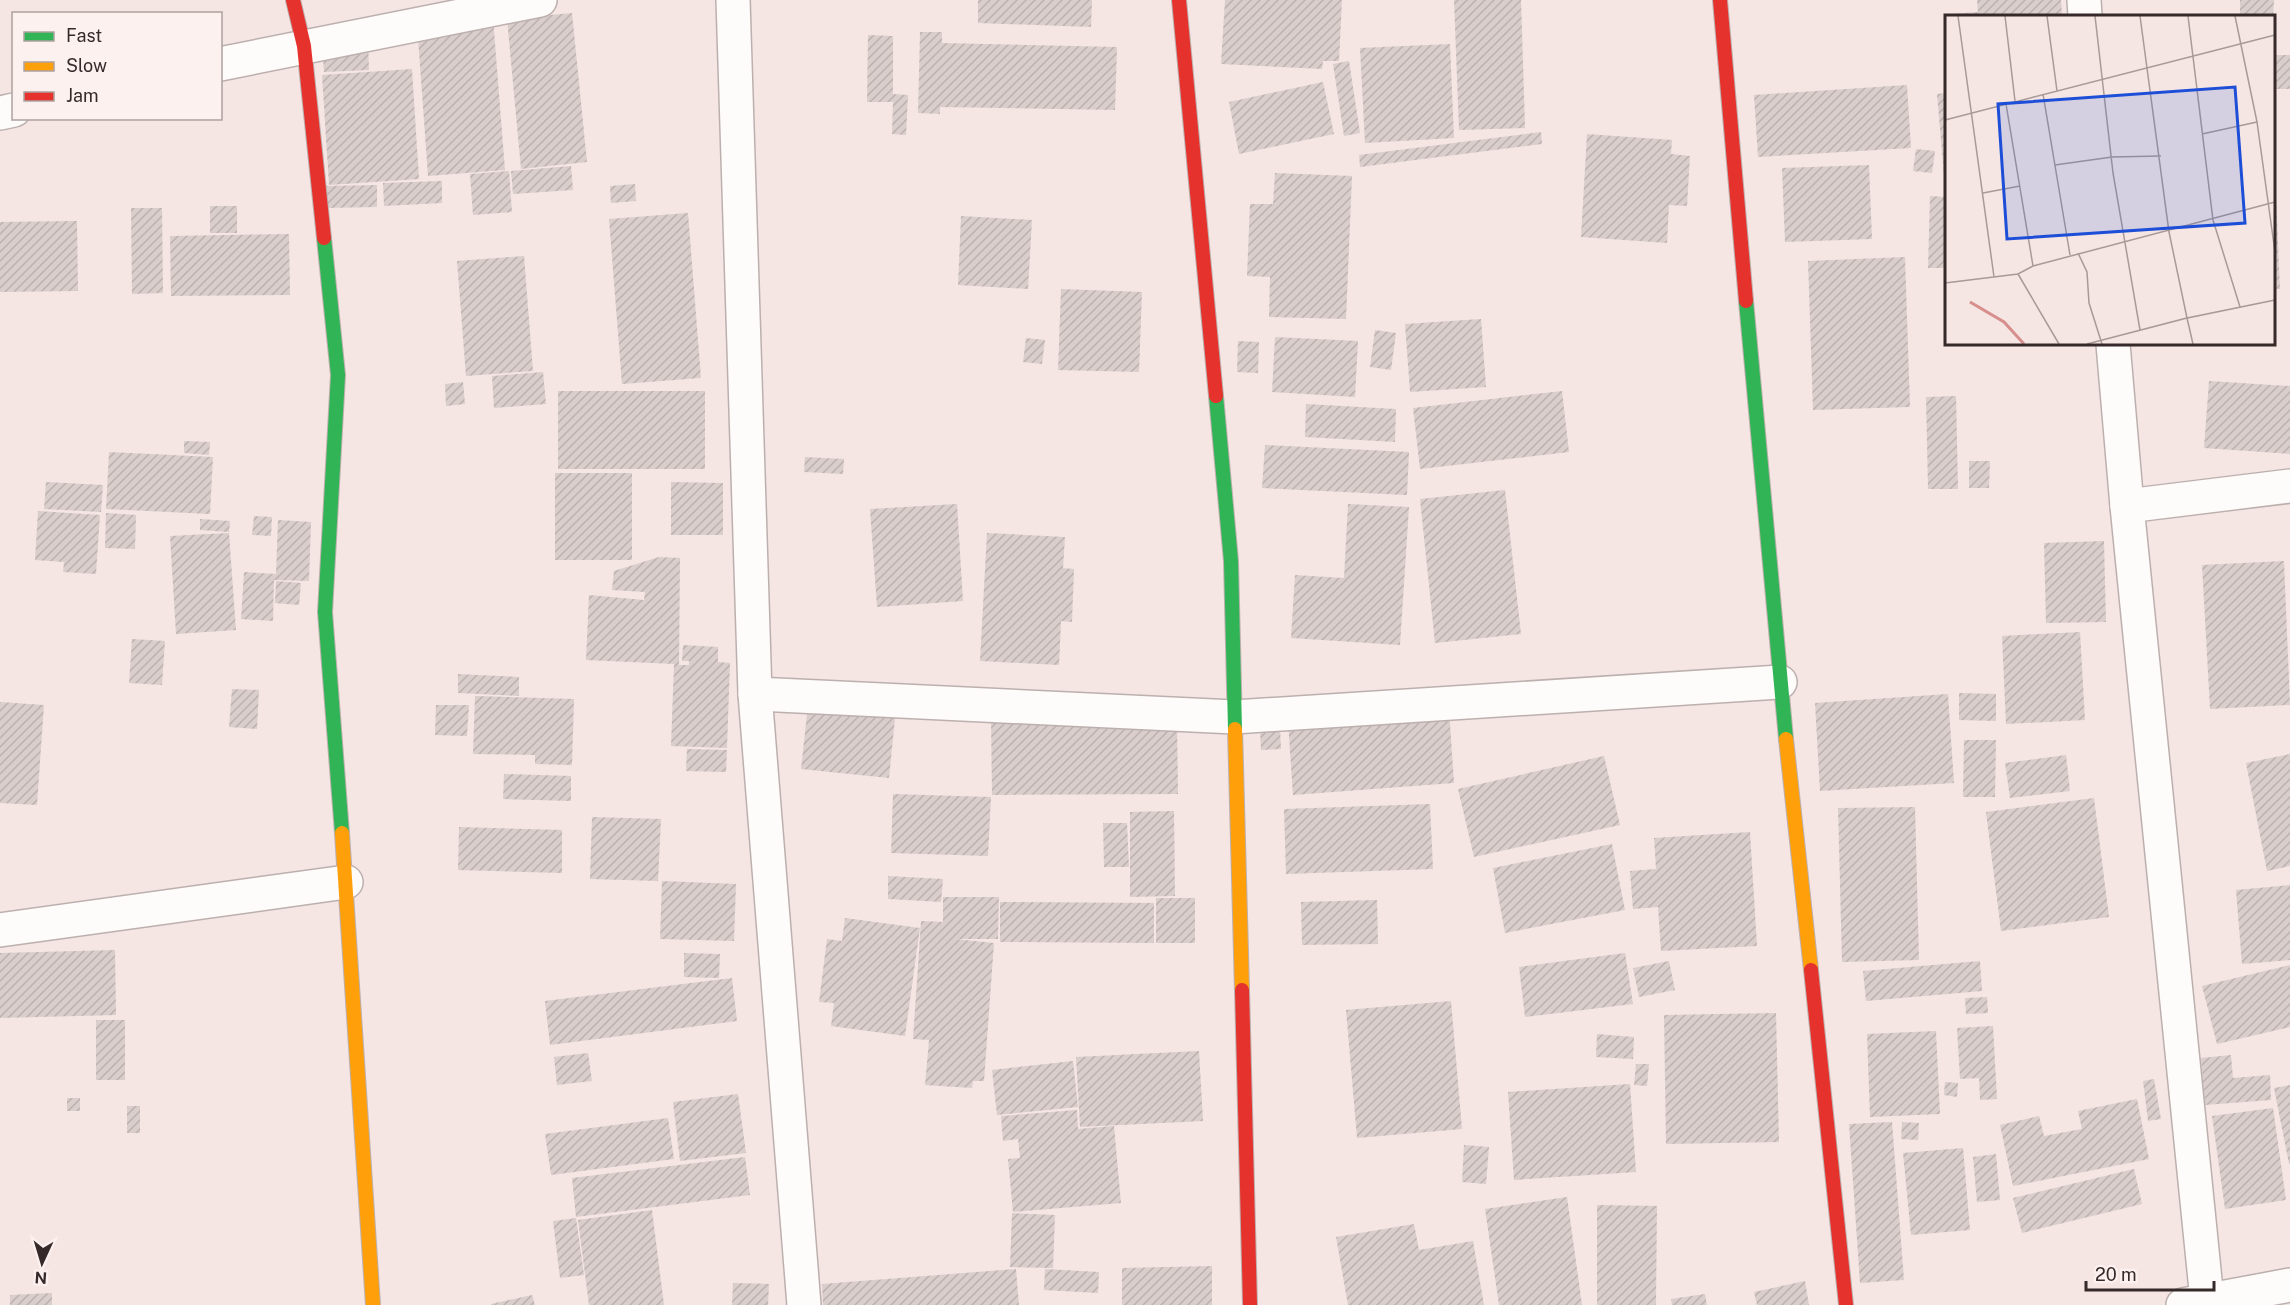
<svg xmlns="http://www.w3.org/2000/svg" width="2290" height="1305" font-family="'Public Sans',sans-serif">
<defs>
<pattern id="building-hatch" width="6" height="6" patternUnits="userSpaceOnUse" patternTransform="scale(1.5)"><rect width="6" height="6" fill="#dacecc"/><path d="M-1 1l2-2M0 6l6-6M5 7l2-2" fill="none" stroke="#bcb1af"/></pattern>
</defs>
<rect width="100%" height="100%" fill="#f5e5e3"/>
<g fill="url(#building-hatch)">
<path d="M978,0H1092L1091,27L978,23Z"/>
<path d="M1225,0H1342L1339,61H1323L1322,69L1221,64Z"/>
<path d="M1454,0H1521L1525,128L1459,130Z"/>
<path d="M1977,0H2061L2062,16H1953L1952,14L1978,12Z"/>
<path d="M2240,0H2274L2273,16H2240Z"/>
<path d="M572,13L587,162L521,169L507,19Z"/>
<path d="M493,18L505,170L428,176L417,24Z"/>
<path d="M920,32H942V43L1117,47L1115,110L940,107V114L918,113Z"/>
<path d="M868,35L893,36V94L908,95L906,135L892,134L893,102H867Z"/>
<path d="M368,41L369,70L324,72L322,43Z"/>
<path d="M1450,44L1454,138L1365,143L1360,48Z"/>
<rect x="2274" y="55" width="16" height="34"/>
<path d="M1349,61L1360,133L1344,136L1333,64Z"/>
<path d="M412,69L419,179L329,185L322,75Z"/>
<path d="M1323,82L1334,134L1239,154L1229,102Z"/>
<path d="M1907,85L1911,148L1758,157L1754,95Z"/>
<path d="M1946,93V175H1944L1937,94Z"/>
<path d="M1541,132L1542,144L1360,167L1359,155Z"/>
<path d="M1587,134L1672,140L1671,154L1690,156L1687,206L1669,205L1667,243L1581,237Z"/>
<path d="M1916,149L1935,151L1932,173L1913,171Z"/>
<path d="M1869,165L1872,239L1785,242L1782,168Z"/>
<path d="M571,166L573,190L513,194L511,171Z"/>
<path d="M509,171L512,212L473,215L470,174Z"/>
<path d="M2274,171H2275L2280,289H2274Z"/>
<path d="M1275,173L1352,176L1346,319L1269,317L1270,277L1247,276L1250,204H1273Z"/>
<path d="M442,181V203L384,206L383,183Z"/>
<path d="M635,184L636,201L611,203L610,186Z"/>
<path d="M377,185V207L326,208V186Z"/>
<path d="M1930,196L1946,197V268H1928Z"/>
<rect x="210" y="206" width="27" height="27"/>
<path d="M131,208H162L163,293L132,294Z"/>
<path d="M688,213L701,378L622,384L609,219Z"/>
<path d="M961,216L1032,220L1028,289L958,285Z"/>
<path d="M77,221L78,291L0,292V222Z"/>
<path d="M289,234L290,295L171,296L170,236Z"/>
<path d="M524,256L533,371L466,376L457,261Z"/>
<path d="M1905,257L1910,407L1813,410L1808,261Z"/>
<path d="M1061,289L1142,292L1139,372L1058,370Z"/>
<path d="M1481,319L1486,387L1410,392L1405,324Z"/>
<path d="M1375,330L1396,333L1391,370L1370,367Z"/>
<path d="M1275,337L1358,341L1355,397L1272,392Z"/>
<path d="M1026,338L1045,340L1042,364L1023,362Z"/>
<path d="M1238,341L1259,342L1258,373L1237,372Z"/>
<path d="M543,372L546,404L494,408L492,376Z"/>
<path d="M2209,381L2290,386V454L2204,448Z"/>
<path d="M463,382L465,404L446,406L445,384Z"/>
<rect x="558" y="391" width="147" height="78"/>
<path d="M1562,391L1569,452L1420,469L1413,408Z"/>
<path d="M1956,396L1958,489H1928L1926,397Z"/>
<path d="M1306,404L1396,409L1395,442L1305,437Z"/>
<path d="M184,441L210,442L209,455L184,453Z"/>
<path d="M1265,445L1409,452L1407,495L1262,488Z"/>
<path d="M109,452L213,457L210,514L106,509Z"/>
<path d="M805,457L844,459L843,474L804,472Z"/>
<path d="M1969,461H1990L1989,488H1969Z"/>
<rect x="555" y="473" width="77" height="87"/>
<path d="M46,482L103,485L101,512L44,509Z"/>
<path d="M671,482L723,483V535H671Z"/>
<path d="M1505,490L1521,634L1435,643L1420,499Z"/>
<path d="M957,504L963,601L877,607L870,509Z"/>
<path d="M1348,504L1409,507L1400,645L1291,638L1295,575L1344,578Z"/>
<path d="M38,511L100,515L96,574L63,572L64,562L35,560Z"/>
<path d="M106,513L136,515L135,549L105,548Z"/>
<path d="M254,516L272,517L271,536L252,535Z"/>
<path d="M200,519L230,521L229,532L200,530Z"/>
<path d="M278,520L311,522L309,581L274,580L273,621L241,619L244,572L276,574Z"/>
<path d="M229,533L236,630L176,634L170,536Z"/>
<path d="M987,533L1065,537L1063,568L1074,569L1072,622L1061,621L1059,665L980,661Z"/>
<path d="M2104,541L2106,622L2046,623L2044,543Z"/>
<path d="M659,557L680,558L679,665H689V661H682L683,645L718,647V662L730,663L727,748L671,746L674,664L586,660L589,595L644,600L645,592L612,590L614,571Z"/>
<path d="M2284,561L2290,705L2210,709L2202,565Z"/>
<path d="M276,581L301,583L299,605L275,603Z"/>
<path d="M2080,632L2085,720L2006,724L2002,636Z"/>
<path d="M132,639L165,641L162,685L129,683Z"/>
<path d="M458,674L519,677V696L458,693Z"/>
<path d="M811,679L898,688L889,778L801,769Z"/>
<path d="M232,689L259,690L257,729L229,727Z"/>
<path d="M1959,693L1996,694V721L1959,720Z"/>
<path d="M1948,694L1954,783L1820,791L1815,703Z"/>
<path d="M475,696L574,699L572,765L535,764V755L473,754Z"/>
<path d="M0,702L44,705L37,805L0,803Z"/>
<path d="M436,705H469L467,736L435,735Z"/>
<path d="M1259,709H1279L1281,749L1261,750Z"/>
<path d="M1449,709L1454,783L1293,795L1288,721Z"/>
<path d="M1177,718L1178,794L992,795L991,719Z"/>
<path d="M1964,740H1996L1995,797H1963Z"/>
<path d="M687,749L727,750L726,772L686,771Z"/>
<path d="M2290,754V866L2267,871L2246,763Z"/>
<path d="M2066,755L2070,791L2010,798L2005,763Z"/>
<path d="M1604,756L1620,825L1474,857L1458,789Z"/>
<path d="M504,774L571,776V801L503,799Z"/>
<path d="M893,794L991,797L988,856L891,853Z"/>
<path d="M2094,798L2109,917L2001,931L1986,812Z"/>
<path d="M1430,804L1433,869L1286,874L1284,809Z"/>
<path d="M1915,807L1919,960L1842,962L1838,808Z"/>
<path d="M1174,811L1175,896L1130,897V812Z"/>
<path d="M592,817L661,819L658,881L590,879Z"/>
<path d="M1103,823H1127L1129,867H1104Z"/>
<path d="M459,827L562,830V873L458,870Z"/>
<path d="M1750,832L1757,946L1661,951L1658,907L1633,909L1630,871L1656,869L1654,838Z"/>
<path d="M1612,844L1625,910L1505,933L1493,868Z"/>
<path d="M888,876L943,879L941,902L888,899Z"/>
<path d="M662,881L736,884L734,941L660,939Z"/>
<path d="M2290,885V960L2242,964L2236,890Z"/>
<path d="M943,897H999L998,939H955L994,943L984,1081H973L972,1088L925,1085L929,1040L913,1039L921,921L943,922Z"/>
<rect x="1156" y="898" width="39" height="45"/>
<path d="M1377,900L1378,944L1302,945L1301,902Z"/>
<path d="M1000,902L1154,903V943L1000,942Z"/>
<path d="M845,918L920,928L905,1036L831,1026L834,1003L819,1002L827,939L842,941Z"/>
<path d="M115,950L116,1015L0,1018V953Z"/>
<path d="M684,953L720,954L719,978L684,977Z"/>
<path d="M1625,953L1633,1004L1525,1017L1519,967Z"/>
<path d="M1669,961L1675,990L1639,997L1633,968Z"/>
<path d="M1980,961L1982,991L1866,1001L1863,971Z"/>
<path d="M2290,965V1027L2217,1044L2202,986Z"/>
<path d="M732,978L737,1021L550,1045L545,1001Z"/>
<path d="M1987,997L1988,1013L1966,1014L1965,998Z"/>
<path d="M1451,1001L1462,1129L1357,1138L1346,1010Z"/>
<path d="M1776,1013L1779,1142L1666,1144L1664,1015Z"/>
<rect x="96" y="1020" width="29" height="60"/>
<path d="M1993,1026L1997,1099L1980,1100L1979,1078L1960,1079L1957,1028Z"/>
<path d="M1936,1031L1940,1114L1870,1117L1867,1034Z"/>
<path d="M1597,1034L1634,1037L1633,1059L1596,1057Z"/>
<path d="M1199,1051L1203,1121L1080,1127L1076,1057Z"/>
<path d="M588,1053L592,1081L557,1085L554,1057Z"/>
<path d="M2231,1055L2233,1078L2270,1075L2271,1100L2205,1105L2201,1058Z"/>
<path d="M1073,1061L1078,1107L997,1115L992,1070Z"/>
<path d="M1636,1064H1649L1647,1086L1634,1085Z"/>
<path d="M2154,1079L2161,1119L2148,1121L2143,1081Z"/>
<path d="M1945,1082L1958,1083L1957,1097L1944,1095Z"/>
<path d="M1630,1084L1636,1172L1514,1180L1508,1092Z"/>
<path d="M2290,1085V1164H2289L2274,1088Z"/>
<path d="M738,1094L746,1153L680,1161L673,1102Z"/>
<rect x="67" y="1098" width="13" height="13"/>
<path d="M2137,1099L2149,1159L2013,1186L2000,1125L2039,1116L2044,1136L2082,1129L2078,1111Z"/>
<rect x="127" y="1106" width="13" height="27"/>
<path d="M2273,1108L2286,1200L2225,1209L2212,1116Z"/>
<path d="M1077,1110L1078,1129L1114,1126L1121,1203L1013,1212L1008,1159L1020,1158L1018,1139L1003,1141L1001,1116Z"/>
<path d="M668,1118L674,1159L551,1175L545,1134Z"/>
<path d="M1892,1122L1904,1280L1860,1283L1849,1124Z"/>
<path d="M1902,1122L1919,1123L1918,1140L1901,1139Z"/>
<path d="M1464,1145L1489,1147L1486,1184L1462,1182Z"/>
<path d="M1963,1148L1970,1230L1911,1235L1903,1153Z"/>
<path d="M1996,1154L2000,1200L1977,1202L1973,1157Z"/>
<path d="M745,1157L750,1195L576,1217L572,1178Z"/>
<path d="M2134,1169L2142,1204L2022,1233L2013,1198Z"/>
<path d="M1567,1197L1582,1305H1499L1485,1209Z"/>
<path d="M1597,1205L1657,1206L1656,1305H1597Z"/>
<path d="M652,1210L664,1305H589L578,1220Z"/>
<path d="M1012,1213L1055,1215L1053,1268L1010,1267Z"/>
<path d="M576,1218L584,1275L560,1278L553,1221Z"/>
<path d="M1414,1224L1419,1250L1473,1241L1484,1305H1348L1336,1237Z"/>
<path d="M1212,1266V1305H1122V1268Z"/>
<path d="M1016,1269L1019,1305H823L822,1284Z"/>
<path d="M1045,1269L1099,1272L1098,1293L1044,1290Z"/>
<path d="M1805,1281L1809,1305H1757L1754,1292Z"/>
<path d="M733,1283L769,1284L768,1305H732Z"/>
<path d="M52,1293V1305H10V1295Z"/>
<path d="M1705,1294L1707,1305H1672L1671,1299Z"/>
<path d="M532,1295L535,1305H491V1304Z"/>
</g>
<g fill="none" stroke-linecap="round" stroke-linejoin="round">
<defs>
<g id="street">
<path d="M733,0L755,694L804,1305"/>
<path d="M2084,0L2085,16"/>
<path d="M220,64L540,0"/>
<path d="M0,113L14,110"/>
<path d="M2113,344L2127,506L2207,1300"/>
<path d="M2127,506L2290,486"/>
<path d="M755,694L1234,717L1780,682"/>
<path d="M0,930L346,882"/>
<path d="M2183,1305L2290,1285"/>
</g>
<g id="fast">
<path d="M324,238L338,375L325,612L342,833"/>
<path d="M1746,301L1786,739"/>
<path d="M1216,396L1231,561L1235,729"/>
</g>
<g id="slow">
<path d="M1235,729L1242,990"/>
<path d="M1786,739L1811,970"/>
<path d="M342,833L373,1305"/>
</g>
<g id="jam">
<path d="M293,0L304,46L324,238"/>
<path d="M1179,0L1216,396"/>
<path d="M1720,0L1746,301"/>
<path d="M1811,970L1846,1305"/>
<path d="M1242,990L1250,1305"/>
</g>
</defs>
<use href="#street" stroke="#bcb0ae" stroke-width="36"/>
<use href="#fast" stroke="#bcb0ae" stroke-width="16"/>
<use href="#slow" stroke="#bcb0ae" stroke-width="16"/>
<use href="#jam" stroke="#bcb0ae" stroke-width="16"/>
<use href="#street" stroke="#fefbfb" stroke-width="33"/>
<use href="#fast" stroke="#30b455" stroke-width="14"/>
<use href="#slow" stroke="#ff9f0a" stroke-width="14"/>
<use href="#jam" stroke="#e5322d" stroke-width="14"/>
</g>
<g transform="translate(1945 15)">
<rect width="330" height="330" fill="#f5e5e3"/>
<path fill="none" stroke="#d68f8c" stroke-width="3" d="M25,287L59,307L79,329"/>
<path fill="none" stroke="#a89a99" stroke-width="1.5" d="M13,1L49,262M60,1L70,86M102,1L112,76M150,1L168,158L195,315M195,1L224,217L242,303L330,285M243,1L268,205L295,292M290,1L312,107L330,237M98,79L125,240M61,89L88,251M0,105L330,20M257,119L312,107M110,150L167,142L216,141M38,178L75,171M133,238L142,257L144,288L157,329M73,259L114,329M0,268L73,259L88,251L330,187M142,329L242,303L248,329"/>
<path fill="#1d4ed8" fill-opacity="0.15" stroke="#1d4ed8" stroke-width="3" d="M290,72L300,208L62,224L53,89Z"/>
<rect width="330" height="330" fill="none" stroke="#352a29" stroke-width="3"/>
</g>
<rect x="12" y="12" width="210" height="108" fill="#fdf1f0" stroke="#ada1a0" stroke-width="1.5"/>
<rect x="24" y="32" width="30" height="9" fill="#30b455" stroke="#ada1a0" stroke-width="1.5"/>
<text x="66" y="42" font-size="18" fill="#352a29">Fast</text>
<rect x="24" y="62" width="30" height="9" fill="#ff9f0a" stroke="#ada1a0" stroke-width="1.5"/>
<text x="66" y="72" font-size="18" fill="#352a29">Slow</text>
<rect x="24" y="92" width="30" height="9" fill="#e5322d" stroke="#ada1a0" stroke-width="1.5"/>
<text x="66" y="102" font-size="18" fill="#352a29">Jam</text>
<g transform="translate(42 1263) rotate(184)" stroke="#fdf1f0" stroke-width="4.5" paint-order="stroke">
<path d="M0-4.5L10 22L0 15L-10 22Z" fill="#352a29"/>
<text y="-9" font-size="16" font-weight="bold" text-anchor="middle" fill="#352a29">N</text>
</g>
<path d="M2086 1281v9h128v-9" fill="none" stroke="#352a29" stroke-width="3"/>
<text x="2095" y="1281" font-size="18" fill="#352a29" stroke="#fdf1f0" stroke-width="4.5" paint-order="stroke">20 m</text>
</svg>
